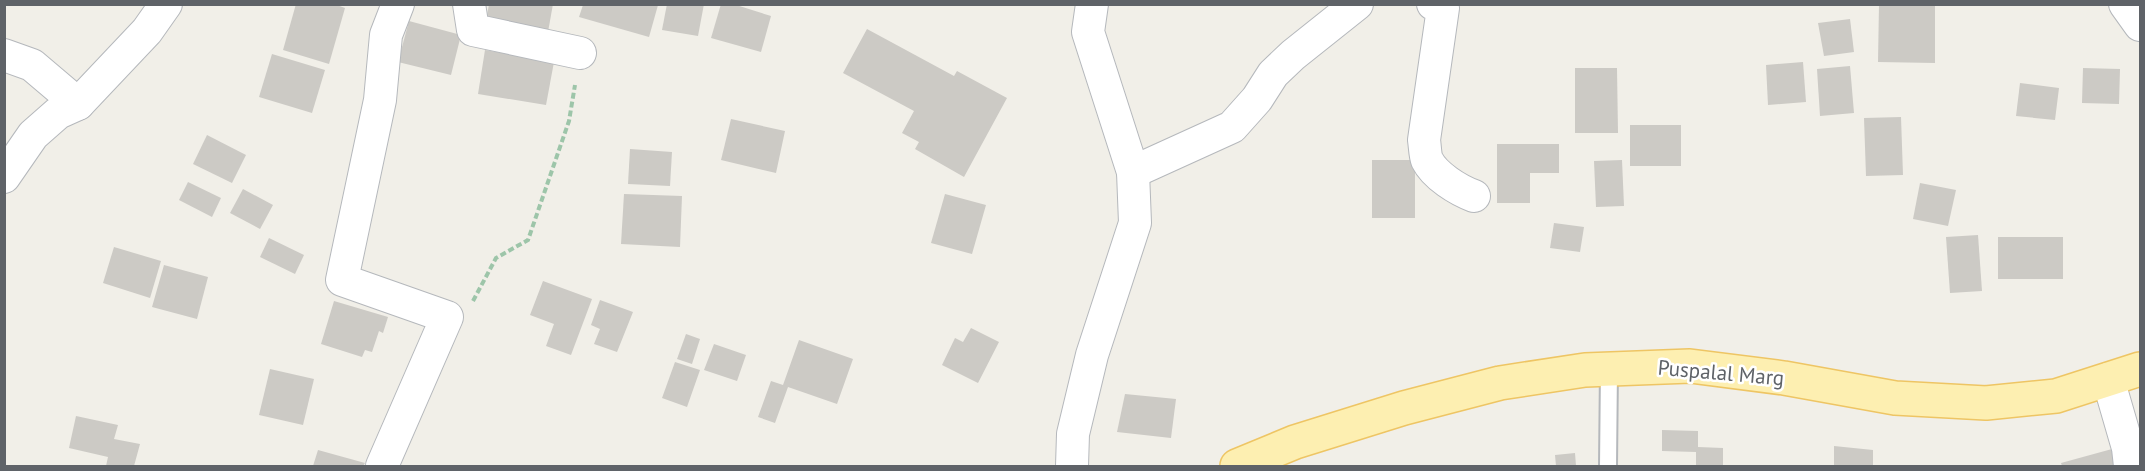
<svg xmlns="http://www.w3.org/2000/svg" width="2145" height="471" font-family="'PT Sans',sans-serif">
<rect width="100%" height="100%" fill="#f1efe8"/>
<g fill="#cccac5">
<path d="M296,4H334L345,8L329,64L283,50Z"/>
<path d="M489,4H553L548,32L486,21Z"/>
<path d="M667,4H704L698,36L662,30Z"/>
<path d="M721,4H733L771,16L761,52L711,38Z"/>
<path d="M1879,4H1935V63L1878,62Z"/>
<path d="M583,5H658L649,37L579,17Z"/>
<path d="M1850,19L1854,52L1824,56L1818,23Z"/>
<path d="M409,21L461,35L451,75L398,62Z"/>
<path d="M867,29L954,76L957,71L1007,98L964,177L915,149L919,142L902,133L914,111L843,73Z"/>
<path d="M485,50L554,62L546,105L478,94Z"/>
<path d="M272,54L325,70L312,113L259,97Z"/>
<path d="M1803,62L1806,102L1768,105L1766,65Z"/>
<path d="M1850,66L1854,113L1820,116L1817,69Z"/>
<path d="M1575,68H1617L1618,133H1575Z"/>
<path d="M2083,68L2120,69L2119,104L2082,103Z"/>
<path d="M2020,83L2059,88L2055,120L2016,116Z"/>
<path d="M1901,117L1903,175L1866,176L1864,118Z"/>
<path d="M731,119L785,131L776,173L721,160Z"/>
<rect x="1630" y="125" width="51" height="41"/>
<path d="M207,135L246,155L232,183L193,164Z"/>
<path d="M1497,144H1559V173H1530V203H1497Z"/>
<path d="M630,149L672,152L670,186L628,184Z"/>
<rect x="1372" y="160" width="43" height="58"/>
<path d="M1622,160L1624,206L1596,207L1594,161Z"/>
<path d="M188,182L221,198L212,217L179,200Z"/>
<path d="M1920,183L1956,190L1948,226L1913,219Z"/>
<path d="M243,189L273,205L260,229L230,213Z"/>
<path d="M624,194L682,196L680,247L621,244Z"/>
<path d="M945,194L986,205L972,254L931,243Z"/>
<path d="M1554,223L1584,227L1580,252L1550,248Z"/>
<path d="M1978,235L1982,291L1950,293L1946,237Z"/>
<rect x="1998" y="237" width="65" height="42"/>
<path d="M269,238L304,255L295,274L260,257Z"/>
<path d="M114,247L161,261L150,298L103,283Z"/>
<path d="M164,265L208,277L197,319L152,307Z"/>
<path d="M543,281L592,299L571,355L546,346L554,324L530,315Z"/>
<path d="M600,300L633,312L617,352L594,344L600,329L591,325Z"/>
<path d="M334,301L388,317L383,333L379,331L372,352L365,350L362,357L321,344Z"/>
<path d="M971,328L999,342L978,383L942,365L955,338L963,342Z"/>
<path d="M686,334L700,339L692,364L677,359Z"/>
<path d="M799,340L853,359L837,404L788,387L775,423L758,417L771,381L783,385Z"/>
<path d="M714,344L746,355L737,381L704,370Z"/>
<path d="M675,362L700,370L687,407L662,398Z"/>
<path d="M270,369L314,379L303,425L259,415Z"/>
<path d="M1125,394L1176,399L1171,438L1117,432Z"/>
<path d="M76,416L118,425L114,439L140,444L134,466H106L108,457L69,448Z"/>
<path d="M1662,430L1698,431V447L1723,448V466H1696V452L1662,451Z"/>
<path d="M1834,446L1873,450V466H1834Z"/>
<path d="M2112,449L2117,466H2062L2061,463Z"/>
<path d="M318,450L365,463L363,466H313Z"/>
<path d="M1575,453L1576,466H1556L1555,455Z"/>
</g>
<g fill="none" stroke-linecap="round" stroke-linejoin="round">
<defs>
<path id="service" d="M1608,466L1609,368"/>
<g id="minor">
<path d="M469,4L473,30L580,53"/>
<path d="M1433,4L1443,8L1424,140C1425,146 1425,155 1427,160C1435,176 1458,190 1474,196"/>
<path d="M2125,4L2140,25"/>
<path d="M4,55L32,65L78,104"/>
<path d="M1133,172L1232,127L1257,99L1273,74L1293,55L1357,4"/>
<path d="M4,177L33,135L58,113L78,104L147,31L166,4"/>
<path d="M2108,379L2128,448L2130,466"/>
<path d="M382,466L447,317L342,280L380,100L386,35L398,4"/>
<path d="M1072,466L1073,434L1092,355L1135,223L1133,172L1088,32L1092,4"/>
</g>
<path id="primary" d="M1237,466L1295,442L1404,408L1500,383L1585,370L1690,366L1784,378L1895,398L1986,403L2056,396L2140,369"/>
</defs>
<use href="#service" stroke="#b5b8bc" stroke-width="20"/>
<use href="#minor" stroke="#b5b8bc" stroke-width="34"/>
<use href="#primary" stroke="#eec564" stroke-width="36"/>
<path stroke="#9dc5a9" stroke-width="4" stroke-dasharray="6 3" stroke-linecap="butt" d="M473,301L496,258L528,240L569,121L575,85"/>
<use href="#service" stroke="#fff" stroke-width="16"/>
<use href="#minor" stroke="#fff" stroke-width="32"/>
<use href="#primary" stroke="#fdefb1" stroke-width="33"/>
</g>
<g text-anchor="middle" stroke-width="5" stroke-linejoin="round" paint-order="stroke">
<g font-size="21" fill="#5f6368" stroke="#fff">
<text transform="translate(1721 373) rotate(5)" y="7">Puspalal Marg</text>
</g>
</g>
<rect width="2145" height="471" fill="none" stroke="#5f6368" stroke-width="12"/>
</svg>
